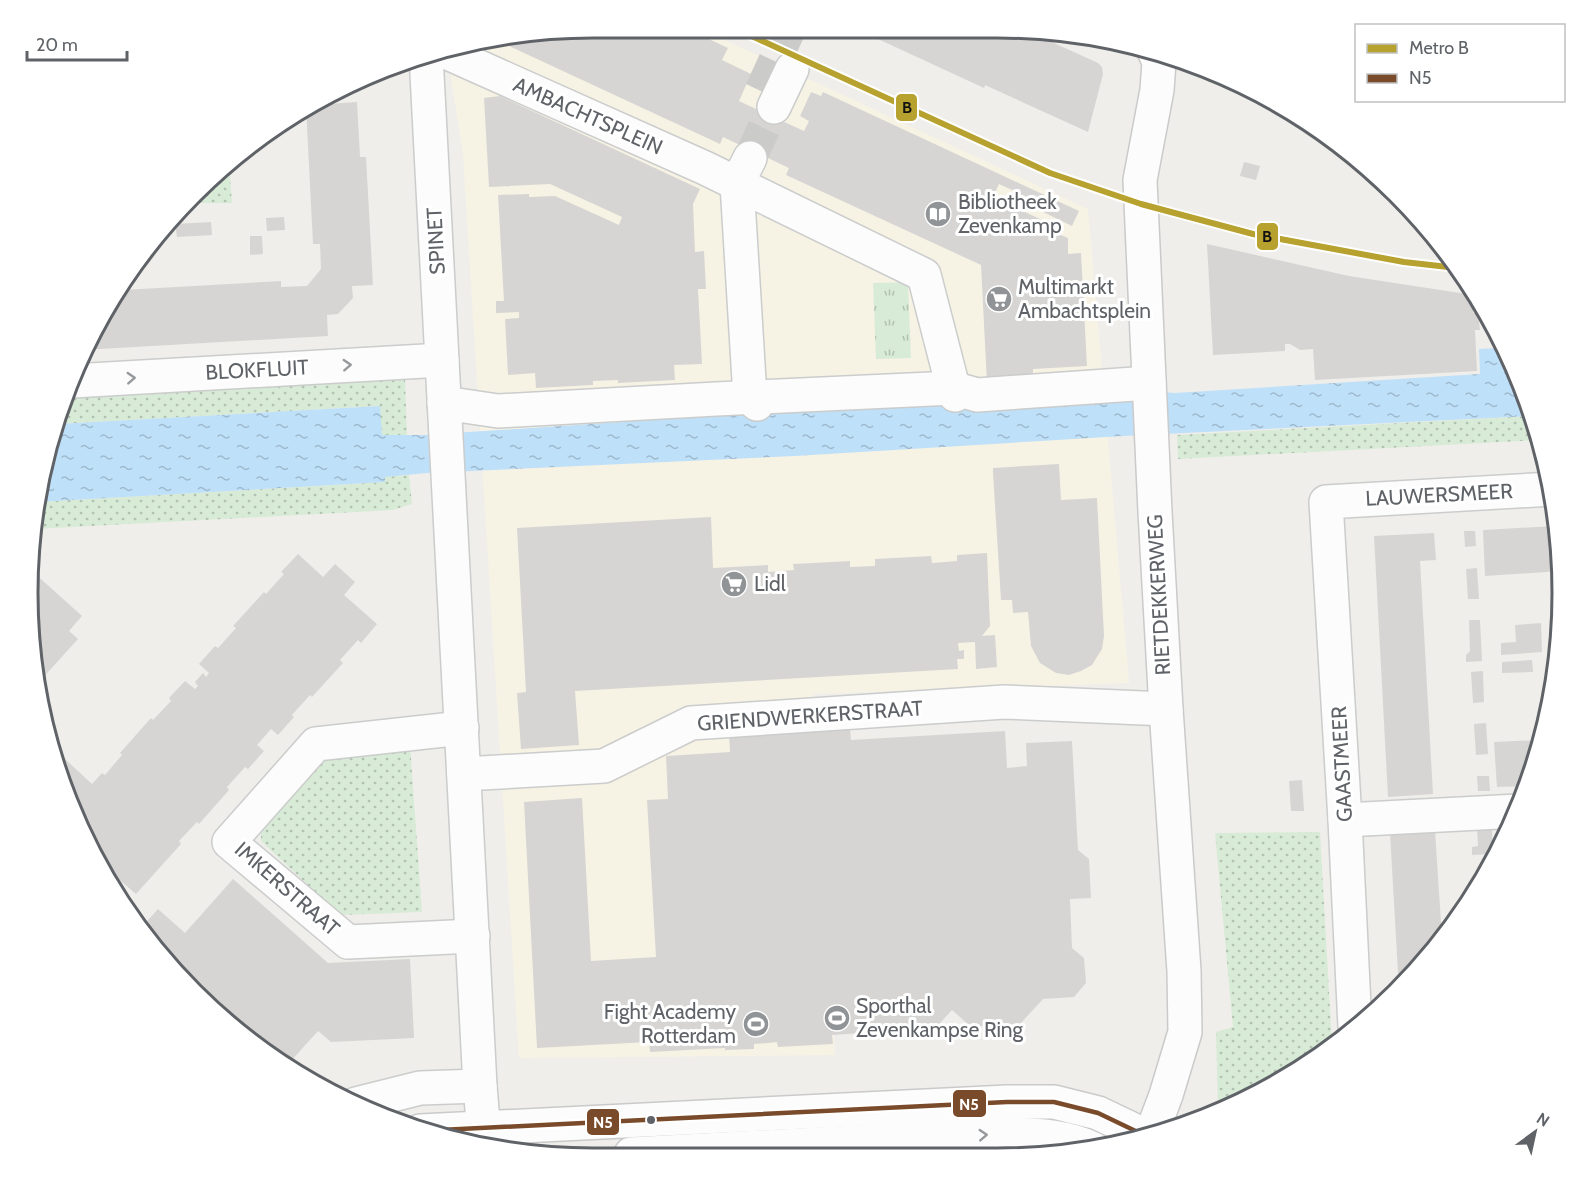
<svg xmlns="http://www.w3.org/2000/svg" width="1589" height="1186" font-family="Cabin,sans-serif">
<defs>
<pattern id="grass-dots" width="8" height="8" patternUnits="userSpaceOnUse" patternTransform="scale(1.5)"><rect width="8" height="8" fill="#d8ebd6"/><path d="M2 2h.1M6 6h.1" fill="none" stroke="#b2c2b1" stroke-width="1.8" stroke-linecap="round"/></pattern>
<pattern id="park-tufts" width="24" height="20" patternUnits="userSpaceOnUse" patternTransform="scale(1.5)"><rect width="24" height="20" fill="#d8ebd6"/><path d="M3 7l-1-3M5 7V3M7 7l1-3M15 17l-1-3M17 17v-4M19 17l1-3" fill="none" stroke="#b2c2b1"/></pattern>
<pattern id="water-ripples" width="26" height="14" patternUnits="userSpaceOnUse" patternTransform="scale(1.5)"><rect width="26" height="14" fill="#bfe0f9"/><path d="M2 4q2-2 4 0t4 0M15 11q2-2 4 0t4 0" fill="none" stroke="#9eb9cd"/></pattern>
</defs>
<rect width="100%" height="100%" fill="#efeeea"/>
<path fill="#f7f3e4" d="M593,27H697L1088,209L1129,683L814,694L835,1055L519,1058L463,154L446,46Z"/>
<g fill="url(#grass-dots)">
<path d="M1173,58L1247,86L1258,93L1256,101L1180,70L1173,64Z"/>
<path d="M229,165L232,203H185L193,193Z"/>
<path d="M384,372L405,380L407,435H382L379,406L58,424L69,390Z"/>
<path d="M1531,416L1538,440L1178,459L1177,435Z"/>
<path d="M409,475L412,504L393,510L35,529L37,502L384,482V477Z"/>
<path d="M410,745L422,912L340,915L261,841V816L322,748Z"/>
<path d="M1320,832L1332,1046L1311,1063L1218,1108L1216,1032L1233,1027L1215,833Z"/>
</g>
<path fill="url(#park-tufts)" d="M908,282L911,358L876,359L873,283Z"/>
<path fill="url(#water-ripples)" d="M1503,348L1519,376L1531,416L1123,436L795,456L427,473L385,477V482L37,502L38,482L58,424L380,406L382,435H424L1119,389L1175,393L1480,374L1479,349Z"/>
<g fill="#d6d5d3">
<path d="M593,27H683L728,48L722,60L751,74L739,101L769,115L804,131L809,121L800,116L811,92L821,96L823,92L1079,211L1072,226L1039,210L1042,204L999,184L993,197L1059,228L1056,233L1068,238V254L1081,253L1087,366L1033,369V380L987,383L981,265L786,175L789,168L723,137L720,144L496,40Z"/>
<path d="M868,28H1021L1098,63L1102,67L1103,74L1088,132L985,85L984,88L865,33Z"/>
<path d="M500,96L700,189L693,204L695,252L704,251L706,289H698L702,364L674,365L675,380L618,383V380L593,381V385L536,388L535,373L508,375L505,319L519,318V312L496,313V301H504L498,195L529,194V197L555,196L619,225L622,217L550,184L489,187L484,98Z"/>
<path d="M313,102L314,105L357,102L360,157H366L373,285L352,286L353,298L338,314L327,315L328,336L83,350L86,342L123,290L281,281V287L307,286L321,269L320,244H313L306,106Z"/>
<path d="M1244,162L1260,166L1256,180L1240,176Z"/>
<path d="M284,217L285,230L267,231L266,218Z"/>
<path d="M211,222L212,235L177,237L175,224Z"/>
<path d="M250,236H262L263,254L250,255Z"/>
<path d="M1207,244L1349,276L1473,295V313H1478L1480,330H1475L1477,371L1315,380L1313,349L1300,350L1290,344H1285V351L1213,355Z"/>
<path d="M1059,464L1061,500L1097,498L1104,636L1102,649L1092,665L1081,671L1069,675L1056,673L1040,663L1031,646L1028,612L1013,613L1012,600H1001L993,473V468Z"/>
<path d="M711,517L713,568L768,565V572L794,570L793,564L850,561V567L875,566V559L931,556L932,563L957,561V555L987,553L990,626L982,636L995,635L997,667L976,669L975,642L958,643L959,651L964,650V659H957L958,669L575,691L579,745L521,749L517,693L526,692L517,528Z"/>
<path d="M1555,526L1560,571L1485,576L1483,530Z"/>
<path d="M1464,531H1475L1476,546L1465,547Z"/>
<path d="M1434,533L1436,560L1420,561L1433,794L1388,797L1374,536Z"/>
<path d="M298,554L323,577L335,564L355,582L344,595L377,624L361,643L358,640L340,660L343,663L312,697L310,695L292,715L294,717L278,735L271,729L257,745L264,751L248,769L245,767L227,787L229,790L199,824L197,822L179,841L181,844L136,894L102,865L57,775L52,747L92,784L102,773L105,775L122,755L120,753L151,718L153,720L171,701L169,698L185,681L195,689L198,686L195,682L203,673L206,677L209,673L199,664L215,646L218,648L236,628L233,626L264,592L266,594L284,574L281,572Z"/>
<path d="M1477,568L1479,599H1468L1466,569Z"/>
<path d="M32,571L82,616L69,631L78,639L39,682L28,630Z"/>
<path d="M1469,620H1480L1482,661L1466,662V655L1470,651Z"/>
<path d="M1541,623L1542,652L1501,655V643L1516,642L1515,625Z"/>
<path d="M1552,640H1557L1556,652H1552Z"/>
<path d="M1532,660L1533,672L1502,673V662Z"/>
<path d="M1483,671L1484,702L1473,703L1471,672Z"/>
<path d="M1486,723L1488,754L1476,755L1474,724Z"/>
<path d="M850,728L851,740L1005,731L1007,768L1027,766L1026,743L1072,741L1078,850L1089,859L1091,898L1070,899L1072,948L1084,958L1086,983L1074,997L1043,999L1020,1024L971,1027L952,1010L930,1034L913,1035L908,1030L832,1035L833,1044L778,1047L777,1042L768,1043L754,1044V1049L725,1050V1048L650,1052L649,1042L537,1048L524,802L582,798L591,961L656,957L647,800L668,799L666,756L730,752L729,734Z"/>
<path d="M1540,740L1526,786L1497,787L1494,742Z"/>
<path d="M1477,776H1489L1490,791H1478Z"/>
<path d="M1302,780L1304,811H1291L1289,781Z"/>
<path d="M1477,828H1492L1493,854L1472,855V847L1478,846Z"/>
<path d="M1435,831L1442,938L1399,990L1390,833Z"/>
<path d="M1483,865H1489L1483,877Z"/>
<path d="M233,879L328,963L410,959L414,1038L331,1042L318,1031L290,1062L303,1074L301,1076L193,993L140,929L158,909L185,933Z"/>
</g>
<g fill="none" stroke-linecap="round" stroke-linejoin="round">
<g stroke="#cbcbca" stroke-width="33" stroke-dasharray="33 16" stroke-linecap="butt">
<path d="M761,91L790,28"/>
<path d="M750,158L774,107"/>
</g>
<defs>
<g id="street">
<path d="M439,49L705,168L924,275L955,395"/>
<path d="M426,55L480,1086L485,1146"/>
<path d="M774,107L792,69"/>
<path d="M750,158L737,184L750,397L757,404"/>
<path d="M72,381L442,360"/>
<path d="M444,403L498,411L716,399L953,388L977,395L1149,383"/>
<path d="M462,728L316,744L229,842L348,942L473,936"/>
<path d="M464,774L604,766L691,723L1004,702L1166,709"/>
<path d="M1345,820L1518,811"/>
<path d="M1355,1027L1345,820L1326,502L1552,489"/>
<path d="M356,1104L420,1088L480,1086"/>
</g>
<g id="secondary">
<path d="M420,1131L1007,1102H1054L1098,1113L1146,1136"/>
<path d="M1151,1135L1166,1095L1185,1032L1184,971L1166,709L1155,512L1140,180L1157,90L1159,62L1154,51"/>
<path d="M631,1154L1005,1134C1036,1135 1065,1135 1094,1149"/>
</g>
</defs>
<use href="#street" stroke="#cbcccc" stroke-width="36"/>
<use href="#secondary" stroke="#cacacb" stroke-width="36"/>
<use href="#street" stroke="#fdfcfc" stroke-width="33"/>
<use href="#secondary" stroke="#fdfcfc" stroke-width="33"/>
<defs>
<path id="bus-1" d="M420,1131L1007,1102H1054L1098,1113L1146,1136"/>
</defs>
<use href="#bus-1" stroke="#fff" stroke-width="9"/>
<use href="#bus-1" stroke="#7a4b2a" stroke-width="4.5"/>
<defs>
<path id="metro-1" d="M732,27L1050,173L1141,204L1253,234L1404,262L1457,268"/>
</defs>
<use href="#metro-1" stroke="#fff" stroke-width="10"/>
<use href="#metro-1" stroke="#b7a12f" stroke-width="6"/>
</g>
<defs><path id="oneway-chevron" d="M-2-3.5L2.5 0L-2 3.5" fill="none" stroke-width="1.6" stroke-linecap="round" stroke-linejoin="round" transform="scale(1.5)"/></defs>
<g stroke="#96999c">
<use href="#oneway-chevron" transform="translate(347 365) rotate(-3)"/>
<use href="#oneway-chevron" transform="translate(131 378) rotate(-3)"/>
<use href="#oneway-chevron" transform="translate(983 1135) rotate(-3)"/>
</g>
<defs>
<symbol id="library-disc" viewBox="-11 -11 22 22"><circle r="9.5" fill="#919496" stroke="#fff"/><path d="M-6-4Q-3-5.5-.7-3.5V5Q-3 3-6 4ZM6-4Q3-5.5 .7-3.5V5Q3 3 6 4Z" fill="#fff"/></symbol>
<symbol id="supermarket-disc" viewBox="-11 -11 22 22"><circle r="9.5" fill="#919496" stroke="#fff"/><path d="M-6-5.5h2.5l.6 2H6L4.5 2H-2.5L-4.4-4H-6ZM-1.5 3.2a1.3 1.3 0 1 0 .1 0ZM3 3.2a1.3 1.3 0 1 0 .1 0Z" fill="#fff"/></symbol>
<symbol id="stadium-disc" viewBox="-11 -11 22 22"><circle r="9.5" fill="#919496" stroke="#fff"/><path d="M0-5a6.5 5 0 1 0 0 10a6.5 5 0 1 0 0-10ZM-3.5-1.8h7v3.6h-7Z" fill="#fff"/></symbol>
</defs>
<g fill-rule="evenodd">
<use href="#library-disc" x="923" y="199" width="30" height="30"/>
<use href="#supermarket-disc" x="984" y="284" width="30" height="30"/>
<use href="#supermarket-disc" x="719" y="569" width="30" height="30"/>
<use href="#stadium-disc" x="822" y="1003" width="30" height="30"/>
<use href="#stadium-disc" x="741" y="1009" width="30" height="30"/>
</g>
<circle fill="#5f6368" stroke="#fff" stroke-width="2" cx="651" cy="1120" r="5"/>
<g text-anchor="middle" stroke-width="6" stroke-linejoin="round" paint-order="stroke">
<g font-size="21" fill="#5f6368" stroke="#fff">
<text transform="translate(588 116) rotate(24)" y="7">AMBACHTSPLEIN</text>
<text transform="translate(436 241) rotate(-93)" y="7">SPINET</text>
<text transform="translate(257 370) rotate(-3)" y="7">BLOKFLUIT</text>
<text transform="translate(1439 495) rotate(-3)" y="7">LAUWERSMEER</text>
<text transform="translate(1159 595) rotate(-93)" y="7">RIETDEKKERWEG</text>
<text transform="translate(810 716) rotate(-4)" y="7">GRIENDWERKERSTRAAT</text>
<text transform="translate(1342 764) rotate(-93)" y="7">GAASTMEER</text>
<text transform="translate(287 889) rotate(41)" y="7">IMKERSTRAAT</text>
</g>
<g font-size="21" fill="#5f6368" stroke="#fff" text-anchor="start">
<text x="958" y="209">Bibliotheek<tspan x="958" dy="24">Zevenkamp</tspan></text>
<text x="1018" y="294">Multimarkt<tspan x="1018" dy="24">Ambachtsplein</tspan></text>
<text x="754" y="591">Lidl</text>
<text x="856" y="1013">Sporthal<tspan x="856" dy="24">Zevenkampse Ring</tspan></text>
<text x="736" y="1019" text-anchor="end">Fight Academy<tspan x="736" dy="24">Rotterdam</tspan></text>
</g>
</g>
<path d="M0 0H1589V1186H0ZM593 38H997A555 555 0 0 1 1552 593V593A555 555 0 0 1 997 1148H593A555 555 0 0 1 38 593V593A555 555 0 0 1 593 38Z" fill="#fff" fill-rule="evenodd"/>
<path fill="none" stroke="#5f6368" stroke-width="3" d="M593 38H997A555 555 0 0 1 1552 593V593A555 555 0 0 1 997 1148H593A555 555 0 0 1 38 593V593A555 555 0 0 1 593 38Z"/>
<g stroke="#fff" stroke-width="2">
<rect x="895" y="93" width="23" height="29" rx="6" fill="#b7a12f"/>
<rect x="1256" y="222" width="23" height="29" rx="6" fill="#b7a12f"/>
<rect x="952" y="1089" width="35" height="29" rx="6" fill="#7a4b2a"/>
<rect x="586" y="1108" width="34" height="28" rx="6" fill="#7a4b2a"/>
</g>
<g font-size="16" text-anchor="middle" font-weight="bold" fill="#fff">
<text x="969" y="1110">N5</text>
<text x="603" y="1128">N5</text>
</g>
<g font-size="16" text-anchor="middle" font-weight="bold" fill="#111">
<text x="907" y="113">B</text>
<text x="1267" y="242">B</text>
</g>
<rect x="1355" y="24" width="210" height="78" fill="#ffffff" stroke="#bfc1c3" stroke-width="1.5"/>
<rect x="1367" y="44" width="30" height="9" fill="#b7a12f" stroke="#bfc1c3" stroke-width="1.5"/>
<text x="1409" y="54" font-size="18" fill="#5f6368">Metro B</text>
<rect x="1367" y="74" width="30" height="9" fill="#7a4b2a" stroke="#bfc1c3" stroke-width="1.5"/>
<text x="1409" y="84" font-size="18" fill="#5f6368">N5</text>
<g transform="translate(1535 1132) rotate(33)" stroke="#ffffff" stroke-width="4.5" paint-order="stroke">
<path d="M0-4.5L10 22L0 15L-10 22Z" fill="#5f6368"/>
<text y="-9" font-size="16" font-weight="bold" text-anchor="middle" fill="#5f6368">N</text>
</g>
<path d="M27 51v9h100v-9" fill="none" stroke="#5f6368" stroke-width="3"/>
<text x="36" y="51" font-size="18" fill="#5f6368" stroke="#ffffff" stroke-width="4.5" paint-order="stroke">20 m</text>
</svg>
